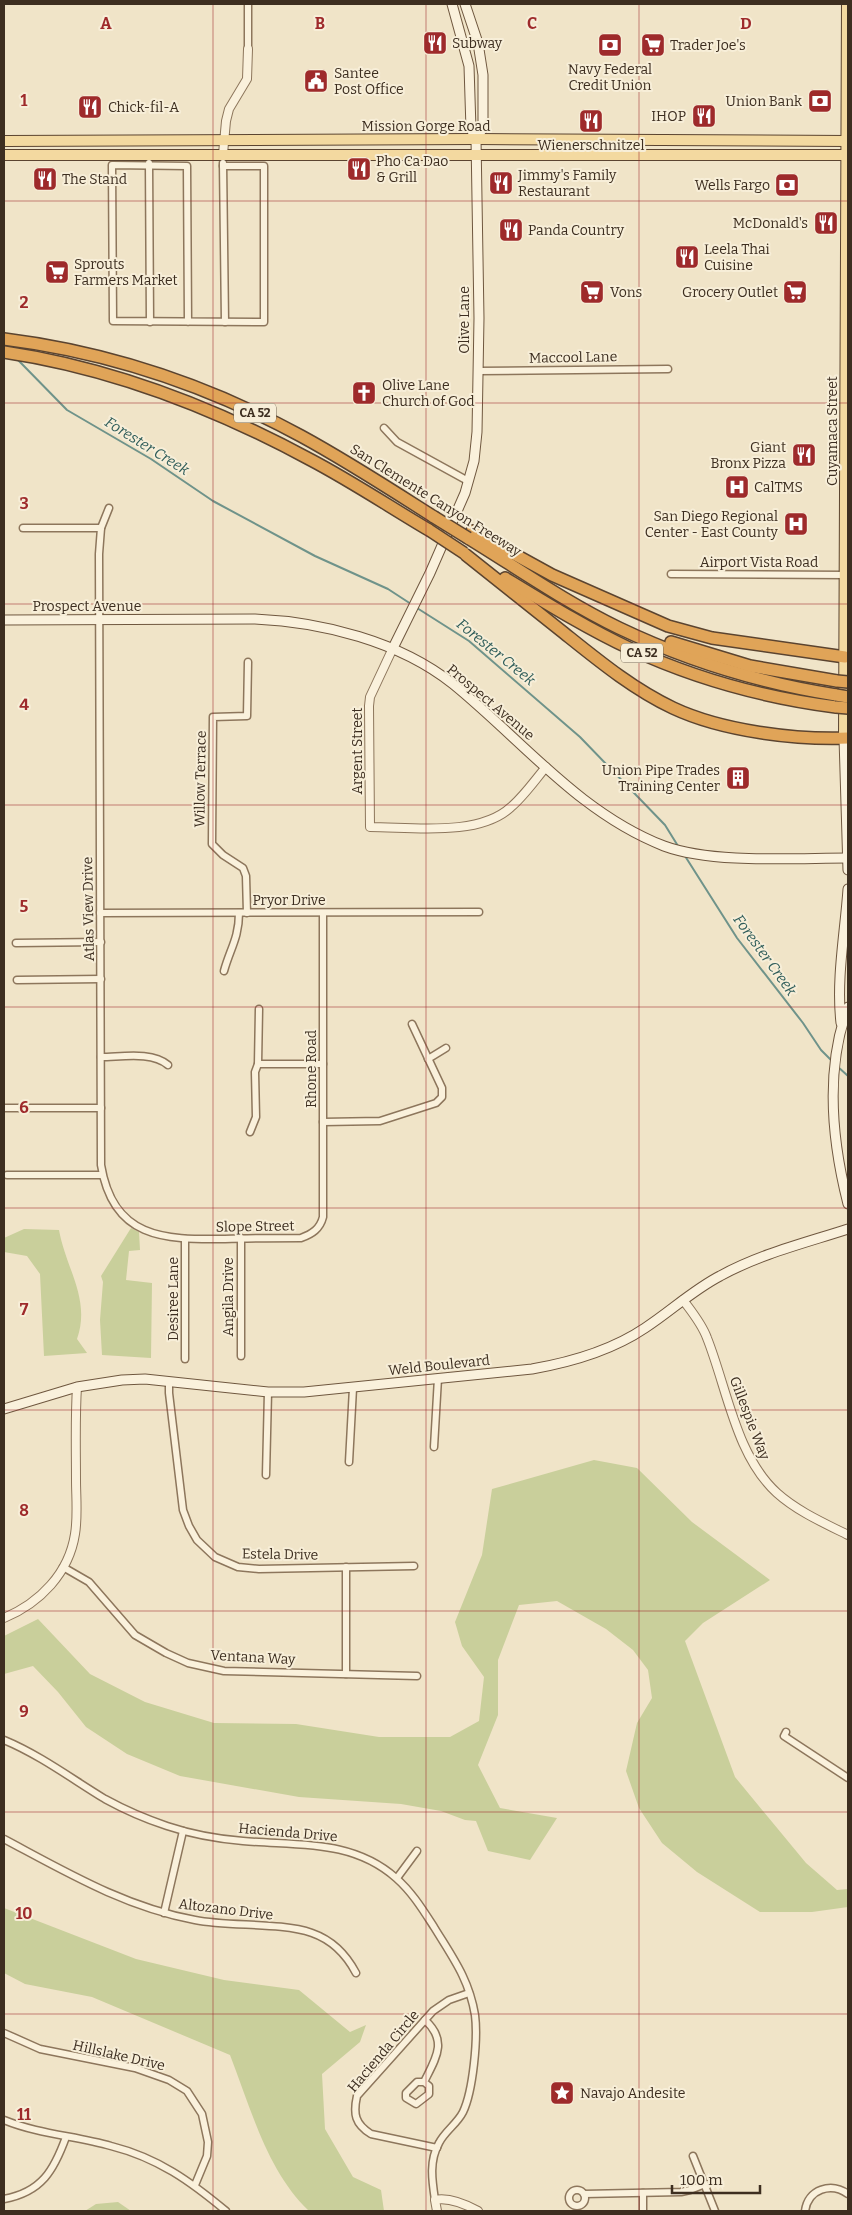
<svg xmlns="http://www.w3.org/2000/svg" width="852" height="2215" font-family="Bitter,serif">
<rect width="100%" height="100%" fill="#f0e4c8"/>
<g fill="#c9cf9b">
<path d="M131,1228L139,1232L140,1250L129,1251L126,1280L152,1283L151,1358L102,1355L100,1320L103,1282L101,1276Z"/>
<path d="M24,1229L59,1230C66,1269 91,1299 77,1339L87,1353L44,1356L40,1274L27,1256L4,1252V1238Z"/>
<path d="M594,1460L637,1468L692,1522L770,1580L703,1623L685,1641L735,1777L806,1863L837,1890L848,1889V1907L812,1912H760L697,1872L662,1843L639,1808L626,1771L637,1723L652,1698L648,1670L633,1650L606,1629L557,1601L519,1605L498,1660V1715L478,1765L500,1808L557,1818L530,1860L488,1851L476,1821L465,1820L441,1811L401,1804L299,1797L180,1776L127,1754L86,1727L58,1692L33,1666L4,1674V1636L38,1619L90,1674L145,1702L214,1723L296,1724L379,1737H450L479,1721L484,1677L462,1646L455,1622L482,1555L492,1489Z"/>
<path d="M4,1908L136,1959L224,1980L299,1990L350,2032L366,2025L360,2042L322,2074L325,2129L353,2177L381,2190L384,2211H309C267,2171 251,2109 230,2055L92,1997L25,1984L4,1973Z"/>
<path d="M118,2202L131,2211H85L96,2204Z"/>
</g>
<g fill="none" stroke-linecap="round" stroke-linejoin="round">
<g stroke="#6f938a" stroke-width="2">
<path d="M18,360L67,410L151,459L213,501L315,556L388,589L411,604"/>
<path d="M417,608L469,641L580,737L665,825L678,846"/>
<path d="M685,856L737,938L803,1023L821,1050L832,1061"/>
<path d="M837,1066L848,1076"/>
</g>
<defs>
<g id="minor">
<path d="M248,49V4"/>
<path d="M149,163L150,322"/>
<path d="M223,163L225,322"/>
<path d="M188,322L187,166L112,165L113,321L264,322V166H223"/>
<path d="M478,371L668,369"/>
<path d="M384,428L397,442L468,481"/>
<path d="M109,508L101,528L99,554L101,1165C113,1238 163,1240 225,1239C250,1238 276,1238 301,1238C312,1234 320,1229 323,1217V913"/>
<path d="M23,528H101"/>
<path d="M671,574L846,575"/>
<path d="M100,913L479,912"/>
<path d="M247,913L246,876L243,868L223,855L212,844L213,717L247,716L248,662"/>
<path d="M16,943L101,942"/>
<path d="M224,971C230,949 239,938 239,913"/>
<path d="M17,980L101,979"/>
<path d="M101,1057C121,1057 152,1051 168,1065"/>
<path d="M428,1059L446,1048"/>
<path d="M258,1064H323"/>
<path d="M4,1108H101"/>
<path d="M323,1122L380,1121L436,1103L442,1097V1088L412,1024"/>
<path d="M250,1132L256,1117L255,1072L258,1064L259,1009"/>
<path d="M7,1175H102"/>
<path d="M241,1238V1356"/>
<path d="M185,1359V1239"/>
<path d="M169,1382V1393L183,1510L189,1526L197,1540L215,1557L238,1567L259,1569L414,1566"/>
<path d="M434,1447L438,1378"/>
<path d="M349,1462L353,1388"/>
<path d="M266,1475L268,1392"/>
<path d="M63,1567L89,1582L135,1635L166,1653L188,1663L224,1671L417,1676"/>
<path d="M346,1567V1674"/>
<path d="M786,1732L784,1736L848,1778"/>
<path d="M4,1740C40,1755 72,1779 105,1799C125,1810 146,1819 167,1826C191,1834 218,1839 243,1841C298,1846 352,1839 396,1878C412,1892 423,1910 434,1927C453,1958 469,1979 475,2015C478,2039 473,2091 463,2112C457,2124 445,2131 439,2143C429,2161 432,2180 435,2200"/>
<path d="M4,1839C66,1872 125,1907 195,1920C230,1927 280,1922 312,1933C332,1940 346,1954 356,1973"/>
<path d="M397,1878L417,1851"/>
<path d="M164,1913L183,1831"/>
<path d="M4,2033L40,2049L135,2068L169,2080L187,2091L202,2114L208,2142L207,2156L195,2185"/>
<path d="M424,2082L429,2086V2094L416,2104L406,2098V2093L417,2082H424C436,2058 448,2041 425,2020"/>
<path d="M4,2120C38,2134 76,2136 111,2146C158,2158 190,2181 226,2211"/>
<path d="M437,2148L371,2134C355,2124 353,2114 357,2096L433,2011L449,2000L469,1993"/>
<path d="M693,2156L715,2211"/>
<circle cx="577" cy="2198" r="8"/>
<path d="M584,2194L681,2192L690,2190L705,2184"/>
<path d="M4,2199C42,2192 54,2170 66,2137"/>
<path d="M643,2211V2193"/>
<path d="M805,2211C808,2189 831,2182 848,2194"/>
</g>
<g id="tertiary">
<path d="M223,154L226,121L229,109L247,79L248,49"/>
<path d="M392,650L370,697L369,706L370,827C412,827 479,837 511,807C524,796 535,780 546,767"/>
<path d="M683,1300C692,1312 702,1324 707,1338C727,1388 736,1456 777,1493C797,1511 824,1523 848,1535"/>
<path d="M4,1618C40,1603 69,1573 75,1534C78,1516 76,1497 76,1480C76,1449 75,1418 77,1387"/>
<path d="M437,2211L435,2200C449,2197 465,2204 478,2211"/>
</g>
<g id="secondary">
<path d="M465,4L478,43L483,75V128L476,139"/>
<path d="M4,620L255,619C322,622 399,641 453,684C522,740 579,813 664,846C713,864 795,858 848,858"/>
<path d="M392,650L430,573L465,493L474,461L477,432L479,318L476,139L471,129L469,66L452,4"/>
<path d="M844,738L848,870"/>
<path d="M848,1007C825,1069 832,1141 848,1204"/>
<path d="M841,1023C836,979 845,933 848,889"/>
<path d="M4,1409L77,1387L122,1380L145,1379L268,1392H304L532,1369C572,1362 611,1351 645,1328C671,1311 693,1290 720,1276C760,1254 805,1243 848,1229"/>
</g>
<g id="primary">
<path d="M4,141L476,139L848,141"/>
<path d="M4,155H848"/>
<path d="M844,738L847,4"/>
</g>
<g id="motorway">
<path d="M4,339C108,352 209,386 301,436C347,461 390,489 434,517"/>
<path d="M4,352C112,368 215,408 311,460C351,481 390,507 429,530"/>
<path d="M472,531L552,575L668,626L712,638L845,657"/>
<path d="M468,538C517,568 567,603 619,628C688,661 760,683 836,695"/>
<path d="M466,555C499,581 531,607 564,633C599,661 633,689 673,708C722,731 795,740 848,738"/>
<path d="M505,578C546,603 588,629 631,649C696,679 766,698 836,707"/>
<path d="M671,642L750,666L837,681"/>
</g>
</defs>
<use href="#minor" stroke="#8d765c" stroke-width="9"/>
<use href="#tertiary" stroke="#8d765c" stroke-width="10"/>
<use href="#secondary" stroke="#6f573f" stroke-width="11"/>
<use href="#primary" stroke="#5b4430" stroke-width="12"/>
<use href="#motorway" stroke="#5b4430" stroke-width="14"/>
<use href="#minor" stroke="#faf1dc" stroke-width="6"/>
<use href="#tertiary" stroke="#faf1dc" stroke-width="8"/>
<use href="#secondary" stroke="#faf1dc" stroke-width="9"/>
<use href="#primary" stroke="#f3d9a0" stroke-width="10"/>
<use href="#motorway" stroke="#e0a458" stroke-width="11"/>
<path stroke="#3d2e20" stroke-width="2" stroke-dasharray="9 9" stroke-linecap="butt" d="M848,969V1004"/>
<defs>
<g id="motorway-bridge">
<path d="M434,517L468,538"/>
<path d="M429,530L464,553"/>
<path d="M837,681L848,682"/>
<path d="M836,695L848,697"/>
<path d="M836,707L848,708"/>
</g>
</defs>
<use href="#motorway-bridge" stroke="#5b4430" stroke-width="14" stroke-linecap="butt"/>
<use href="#motorway-bridge" stroke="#e0a458" stroke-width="11"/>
</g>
<path fill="none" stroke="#9e2a2b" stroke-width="1" stroke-opacity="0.55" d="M213,4V2211M426,4V2211M639,4V2211M4,201H848M4,403H848M4,604H848M4,805H848M4,1007H848M4,1208H848M4,1410H848M4,1611H848M4,1812H848M4,2014H848"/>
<defs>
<symbol id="restaurant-square" viewBox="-11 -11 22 22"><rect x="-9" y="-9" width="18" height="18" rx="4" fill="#9e2a2b" stroke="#f7eed8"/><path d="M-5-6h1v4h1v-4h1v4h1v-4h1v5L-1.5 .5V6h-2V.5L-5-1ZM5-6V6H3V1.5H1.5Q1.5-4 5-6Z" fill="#fff"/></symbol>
<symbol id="bank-square" viewBox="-11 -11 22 22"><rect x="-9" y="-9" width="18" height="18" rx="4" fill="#9e2a2b" stroke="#f7eed8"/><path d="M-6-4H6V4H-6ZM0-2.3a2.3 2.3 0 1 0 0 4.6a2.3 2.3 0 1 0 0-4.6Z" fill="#fff"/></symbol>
<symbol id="supermarket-square" viewBox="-11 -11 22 22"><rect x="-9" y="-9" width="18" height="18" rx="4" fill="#9e2a2b" stroke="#f7eed8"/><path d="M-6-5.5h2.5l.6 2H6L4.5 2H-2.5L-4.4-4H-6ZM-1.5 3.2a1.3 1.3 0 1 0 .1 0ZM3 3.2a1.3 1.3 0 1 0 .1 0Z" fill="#fff"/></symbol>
<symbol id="civic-square" viewBox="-11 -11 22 22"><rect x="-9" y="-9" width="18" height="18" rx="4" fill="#9e2a2b" stroke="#f7eed8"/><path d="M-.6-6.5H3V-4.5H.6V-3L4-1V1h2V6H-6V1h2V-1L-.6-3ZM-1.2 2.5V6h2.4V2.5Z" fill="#fff"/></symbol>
<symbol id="church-square" viewBox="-11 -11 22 22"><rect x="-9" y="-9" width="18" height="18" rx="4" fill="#9e2a2b" stroke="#f7eed8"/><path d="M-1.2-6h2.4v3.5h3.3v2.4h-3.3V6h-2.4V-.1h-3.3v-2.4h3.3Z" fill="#fff"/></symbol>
<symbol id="hospital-square" viewBox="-11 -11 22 22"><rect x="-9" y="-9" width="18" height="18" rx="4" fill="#9e2a2b" stroke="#f7eed8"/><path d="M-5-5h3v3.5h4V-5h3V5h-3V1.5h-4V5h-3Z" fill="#fff"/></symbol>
<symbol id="building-square" viewBox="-11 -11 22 22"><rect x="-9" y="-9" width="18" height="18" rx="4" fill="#9e2a2b" stroke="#f7eed8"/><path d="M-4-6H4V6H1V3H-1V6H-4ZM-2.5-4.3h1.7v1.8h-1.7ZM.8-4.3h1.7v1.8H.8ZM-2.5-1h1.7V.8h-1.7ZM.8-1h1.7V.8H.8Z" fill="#fff"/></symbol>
<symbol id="sight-square" viewBox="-11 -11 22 22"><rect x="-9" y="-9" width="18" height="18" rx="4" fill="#9e2a2b" stroke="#f7eed8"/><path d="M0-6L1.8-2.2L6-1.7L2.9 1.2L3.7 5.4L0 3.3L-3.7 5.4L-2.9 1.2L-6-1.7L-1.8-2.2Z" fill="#fff"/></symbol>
</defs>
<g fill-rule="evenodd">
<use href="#restaurant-square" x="421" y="29" width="28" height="28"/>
<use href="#bank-square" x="596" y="31" width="28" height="28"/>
<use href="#supermarket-square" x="639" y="31" width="28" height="28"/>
<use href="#civic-square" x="302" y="67" width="28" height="28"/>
<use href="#bank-square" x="806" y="87" width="28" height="28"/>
<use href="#restaurant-square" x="76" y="93" width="28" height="28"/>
<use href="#restaurant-square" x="690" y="102" width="28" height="28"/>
<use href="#restaurant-square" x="577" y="107" width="28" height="28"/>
<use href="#restaurant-square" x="345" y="155" width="28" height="28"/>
<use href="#restaurant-square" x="31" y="165" width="28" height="28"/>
<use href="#restaurant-square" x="487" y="169" width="28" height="28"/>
<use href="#bank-square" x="773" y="171" width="28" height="28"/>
<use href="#restaurant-square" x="812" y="209" width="28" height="28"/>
<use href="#restaurant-square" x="497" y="216" width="28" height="28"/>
<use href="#restaurant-square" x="673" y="243" width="28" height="28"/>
<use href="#supermarket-square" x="43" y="258" width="28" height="28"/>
<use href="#supermarket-square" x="578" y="278" width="28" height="28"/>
<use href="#supermarket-square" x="781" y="278" width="28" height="28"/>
<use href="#church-square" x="350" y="379" width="28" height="28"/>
<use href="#restaurant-square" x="790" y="441" width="28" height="28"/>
<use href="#hospital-square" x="723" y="473" width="28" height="28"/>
<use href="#hospital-square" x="782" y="510" width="28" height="28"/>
<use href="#building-square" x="724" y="764" width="28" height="28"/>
<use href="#sight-square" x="548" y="2079" width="28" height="28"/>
</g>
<g text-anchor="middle" stroke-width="4" stroke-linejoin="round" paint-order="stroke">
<g fill="#f7eed8" stroke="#756857" stroke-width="1">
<rect x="234" y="403.5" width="42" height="19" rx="4"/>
<rect x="621" y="643.5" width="42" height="19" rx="4"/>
</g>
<g font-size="12" font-weight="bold" fill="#3d2e20">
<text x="255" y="417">CA 52</text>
<text x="642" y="657">CA 52</text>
</g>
<g font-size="14" fill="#3d2e20" stroke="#f7eed8" text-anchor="start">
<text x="452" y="48">Subway</text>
<text x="670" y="50">Trader Joe's</text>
<text x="610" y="74" text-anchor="middle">Navy Federal<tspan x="610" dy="16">Credit Union</tspan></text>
<text x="334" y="78">Santee<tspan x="334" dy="16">Post Office</tspan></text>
<text x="802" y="106" text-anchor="end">Union Bank</text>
<text x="108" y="112">Chick-fil-A</text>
<text x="686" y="121" text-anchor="end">IHOP</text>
<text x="591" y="150" text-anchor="middle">Wienerschnitzel</text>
<text x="376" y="166">Pho Ca Dao<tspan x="376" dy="16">&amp; Grill</tspan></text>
<text x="518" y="180">Jimmy's Family<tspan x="518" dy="16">Restaurant</tspan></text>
<text x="62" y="184">The Stand</text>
<text x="770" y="190" text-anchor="end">Wells Fargo</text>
<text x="808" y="228" text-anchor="end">McDonald's</text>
<text x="528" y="235">Panda Country</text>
<text x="704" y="254">Leela Thai<tspan x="704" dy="16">Cuisine</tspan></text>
<text x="74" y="269">Sprouts<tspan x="74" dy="16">Farmers Market</tspan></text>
<text x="610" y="297">Vons</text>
<text x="778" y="297" text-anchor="end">Grocery Outlet</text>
<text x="382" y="390">Olive Lane<tspan x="382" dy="16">Church of God</tspan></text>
<text x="786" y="452" text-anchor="end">Giant<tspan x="786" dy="16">Bronx Pizza</tspan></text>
<text x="754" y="492">CalTMS</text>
<text x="778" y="521" text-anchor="end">San Diego Regional<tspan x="778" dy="16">Center - East County</tspan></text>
<text x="720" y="775" text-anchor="end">Union Pipe Trades<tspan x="720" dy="16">Training Center</tspan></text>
<text x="580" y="2098">Navajo Andesite</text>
</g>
<g font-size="14" fill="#3d2e20" stroke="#f7eed8">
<text x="426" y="131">Mission Gorge Road</text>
<text transform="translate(464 320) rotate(-90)" y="5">Olive Lane</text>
<text transform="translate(573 357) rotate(-1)" y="5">Maccool Lane</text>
<text transform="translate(832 431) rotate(-90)" y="5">Cuyamaca Street</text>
<text transform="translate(436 500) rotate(32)" y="5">San Clemente Canyon Freeway</text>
<text x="759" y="567">Airport Vista Road</text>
<text x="87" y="611">Prospect Avenue</text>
<text transform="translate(491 702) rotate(40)" y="5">Prospect Avenue</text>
<text transform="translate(357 751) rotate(-90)" y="5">Argent Street</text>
<text transform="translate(200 779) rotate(-89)" y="5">Willow Terrace</text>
<text x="289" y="905">Pryor Drive</text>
<text transform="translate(88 909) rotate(-91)" y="5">Atlas View Drive</text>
<text transform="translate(311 1069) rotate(-90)" y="5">Rhone Road</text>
<text transform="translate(255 1226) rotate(-1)" y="5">Slope Street</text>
<text transform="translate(228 1297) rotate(-90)" y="5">Angila Drive</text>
<text transform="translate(173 1299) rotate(-90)" y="5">Desiree Lane</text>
<text transform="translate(439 1365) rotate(-6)" y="5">Weld Boulevard</text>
<text transform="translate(750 1418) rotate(69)" y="5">Gillespie Way</text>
<text transform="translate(280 1554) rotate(1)" y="5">Estela Drive</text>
<text transform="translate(253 1657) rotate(3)" y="5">Ventana Way</text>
<text transform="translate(288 1832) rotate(5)" y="5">Hacienda Drive</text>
<text transform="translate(226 1909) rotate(7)" y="5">Altozano Drive</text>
<text transform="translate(383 2051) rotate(-50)" y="5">Hacienda Circle</text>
<text transform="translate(119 2055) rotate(13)" y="5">Hillslake Drive</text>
</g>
<g font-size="15" font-style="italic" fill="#2f5d5a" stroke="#f7eed8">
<text transform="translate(147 446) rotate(32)" y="5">Forester Creek</text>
<text transform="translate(496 652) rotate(39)" y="5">Forester Creek</text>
<text transform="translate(765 955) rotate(54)" y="5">Forester Creek</text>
</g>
</g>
<g font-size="16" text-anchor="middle" font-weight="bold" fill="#9e2a2b" stroke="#f7eed8" stroke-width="4" stroke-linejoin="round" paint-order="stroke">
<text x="106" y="29">A</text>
<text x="320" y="29">B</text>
<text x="532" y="29">C</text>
<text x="746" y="29">D</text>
<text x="24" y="106">1</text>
<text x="24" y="308">2</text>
<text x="24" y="509">3</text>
<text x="24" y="710">4</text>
<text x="24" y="912">5</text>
<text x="24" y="1113">6</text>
<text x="24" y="1315">7</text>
<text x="24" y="1516">8</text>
<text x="24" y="1717">9</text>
<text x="24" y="1919">10</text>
<text x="24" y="2120">11</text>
</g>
<rect width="852" height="2215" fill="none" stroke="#3d2e20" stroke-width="10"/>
<path d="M672 2185v8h88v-8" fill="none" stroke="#3d2e20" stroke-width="2.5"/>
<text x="680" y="2185" font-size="15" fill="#3d2e20" stroke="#f7eed8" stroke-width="4" paint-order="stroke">100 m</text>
</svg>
